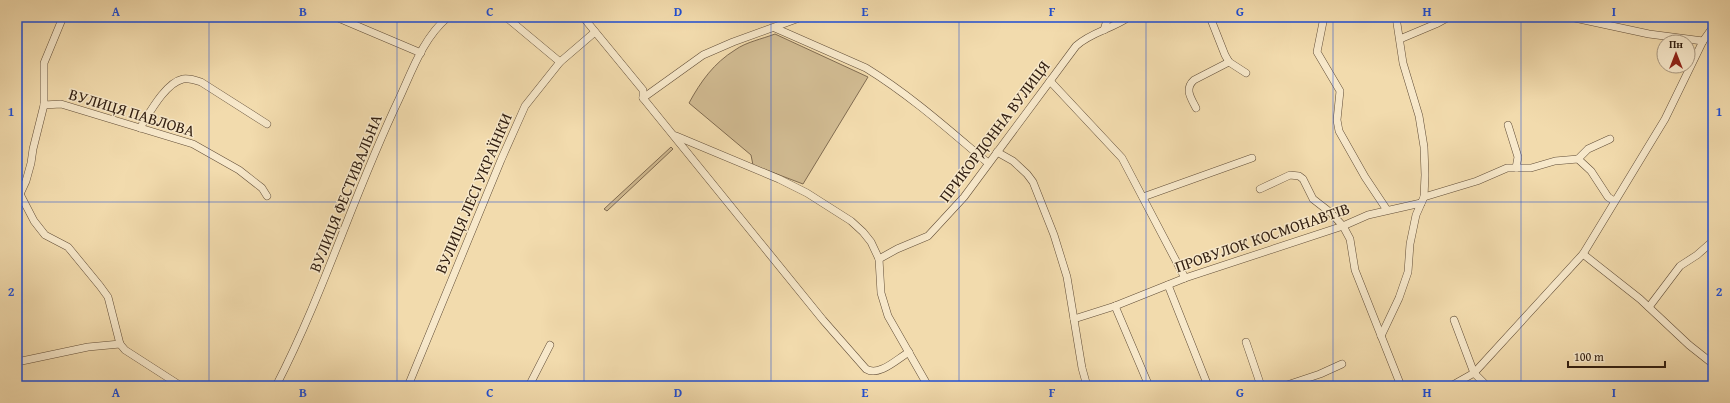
<svg xmlns="http://www.w3.org/2000/svg" width="1730" height="403" font-family="'Gentium Book Plus',serif">
<rect width="100%" height="100%" fill="#f2dbad"/>
<filter id="stains"><feTurbulence type="fractalNoise" baseFrequency=".005" numOctaves="4"/><feColorMatrix values="0 0 0 0 .2 0 0 0 0 .09 0 0 0 0 .02 0 0 0 .5 -.17"/></filter>
<radialGradient id="worn" r=".72"><stop offset=".6" stop-color="#630" stop-opacity="0"/><stop offset="1" stop-color="#630" stop-opacity=".3"/></radialGradient>
<g fill="#d1bb92" stroke="#816c51">
<path d="M775,34L868,77L803,184L753,165L751,155L689,103C701,81 714,63 735,50C746,42 762,39 775,34Z"/>
<path d="M671,147L673,149L607,211L604,209Z"/>
</g>
<g fill="none" stroke-linecap="round" stroke-linejoin="round">
<defs>
<g id="minor">
<path d="M336,17L421,53"/>
<path d="M506,17L560,62"/>
<path d="M583,17L643,90V98L823,320L866,369C879,377 897,359 909,352"/>
<path d="M1210,17L1225,55L1229,62L1246,73"/>
<path d="M1324,17L1317,52L1340,91L1337,120L1339,131L1365,177L1387,210"/>
<path d="M1570,17L1649,34L1703,41"/>
<path d="M775,28L866,68C910,95 949,130 988,163"/>
<path d="M1104,30L1108,17"/>
<path d="M1400,39L1438,23L1449,17"/>
<path d="M1050,81L1122,158L1185,278"/>
<path d="M643,98L703,55L733,42L802,17"/>
<path d="M44,105L61,104L193,144L239,170L262,188L267,196"/>
<path d="M1196,108C1191,98 1184,89 1194,80L1229,62"/>
<path d="M1508,125L1518,157L1516,168"/>
<path d="M140,128C149,114 165,83 183,79C189,78 195,80 201,82L267,124"/>
<path d="M676,136L779,179L807,193L851,221L863,232L871,242L879,259L881,293L888,316L928,386"/>
<path d="M997,152L1013,161L1027,174L1033,182L1054,235L1067,277L1082,368L1087,386"/>
<path d="M1578,159L1591,171L1608,197L1614,201"/>
<path d="M1260,189L1290,175L1299,176L1303,179L1313,199L1331,213L1343,226L1350,239L1355,270L1401,386"/>
<path d="M20,194L34,221L45,235L68,247L100,286L108,297L120,344L125,350L181,386"/>
<path d="M20,194L26,181L31,163L33,149L44,105V63L63,17"/>
<path d="M1143,197L1252,158"/>
<path d="M1424,197L1477,181L1507,168H1531L1555,161L1578,159L1588,149L1610,139"/>
<path d="M1583,254L1640,299L1689,345L1713,364"/>
<path d="M879,259L897,249L928,236L964,197L1076,46C1091,32 1112,29 1129,17"/>
<path d="M1168,285L1208,386"/>
<path d="M1115,306L1149,386"/>
<path d="M1649,307L1680,266L1697,255L1713,241"/>
<path d="M1074,319L1115,306L1185,278L1343,226L1368,215L1421,203"/>
<path d="M1454,320L1474,373L1487,386"/>
<path d="M1381,336L1399,298L1408,272L1410,244L1416,215L1424,197L1425,175L1424,147L1419,116L1403,63L1396,17"/>
<path d="M1246,342L1261,386"/>
<path d="M17,362L88,347L120,344"/>
<path d="M276,386C324,293 354,193 399,99C412,71 423,38 448,17"/>
<path d="M408,386L501,160L525,106L560,62L595,32"/>
<path d="M529,386L550,345"/>
<path d="M1284,386L1320,374L1342,364"/>
<path d="M1451,386L1474,373L1583,254L1665,119L1703,41L1713,27"/>
</g>
</defs>
<use href="#minor" stroke="#614d37" stroke-width="8"/>
<use href="#minor" stroke="#f7e8ca" stroke-width="7"/>
</g>
<path fill="none" stroke="#1d4ed8" stroke-width="1" stroke-opacity="0.55" d="M209,17V386M397,17V386M584,17V386M771,17V386M959,17V386M1146,17V386M1333,17V386M1521,17V386M17,202H1713"/>
<g text-anchor="middle" stroke-width="3" stroke-linejoin="round" paint-order="stroke">
<g font-size="16" fill="#311e10" stroke="#f7e8ca">
<text transform="translate(132 112) rotate(17)" y="6">ВУЛИЦЯ ПАВЛОВА</text>
<text transform="translate(994 131) rotate(-53)" y="6">ПРИКОРДОННА ВУЛИЦЯ</text>
<text transform="translate(345 193) rotate(-68)" y="6">ВУЛИЦЯ ФЕСТИВАЛЬНА</text>
<text transform="translate(473 193) rotate(-67)" y="6">ВУЛИЦЯ ЛЕСІ УКРАЇНКИ</text>
<text transform="translate(1262 237) rotate(-19)" y="6">ПРОВУЛОК КОСМОНАВТІВ</text>
</g>
</g>
<rect width="1730" height="403" fill="none" stroke="#f2dbad" stroke-width="44"/>
<g transform="translate(1676 54)"><circle r="19" fill="#f7e8ca" stroke="#a89780"/>
<path d="M0-3L7 15L0 10L-7 15Z" fill="#8f2418"/>
<text y="-6" font-size="11" font-weight="bold" text-anchor="middle" fill="#311e10">Пн</text>
</g>
<path d="M1568 361v6h97v-6" fill="none" stroke="#311e10" stroke-width="2"/>
<text x="1574" y="361" font-size="12" fill="#311e10" stroke="#f7e8ca" stroke-width="3" paint-order="stroke">100 m</text>
<rect x="22" y="22" width="1686" height="359" fill="none" stroke="#1d4ed8" stroke-width="1.5"/>
<g font-size="13" text-anchor="middle" font-weight="bold" fill="#1d4ed8">
<text x="116" y="16">A</text>
<text x="303" y="16">B</text>
<text x="490" y="16">C</text>
<text x="678" y="16">D</text>
<text x="865" y="16">E</text>
<text x="1052" y="16">F</text>
<text x="1240" y="16">G</text>
<text x="1427" y="16">H</text>
<text x="1614" y="16">I</text>
<text x="11" y="116">1</text>
<text x="1719" y="116">1</text>
<text x="11" y="296">2</text>
<text x="1719" y="296">2</text>
<text x="116" y="397">A</text>
<text x="303" y="397">B</text>
<text x="490" y="397">C</text>
<text x="678" y="397">D</text>
<text x="865" y="397">E</text>
<text x="1052" y="397">F</text>
<text x="1240" y="397">G</text>
<text x="1427" y="397">H</text>
<text x="1614" y="397">I</text>
</g>
<rect width="100%" height="100%" filter="url(#stains)"/>
<rect width="100%" height="100%" fill="url(#worn)"/>
</svg>
